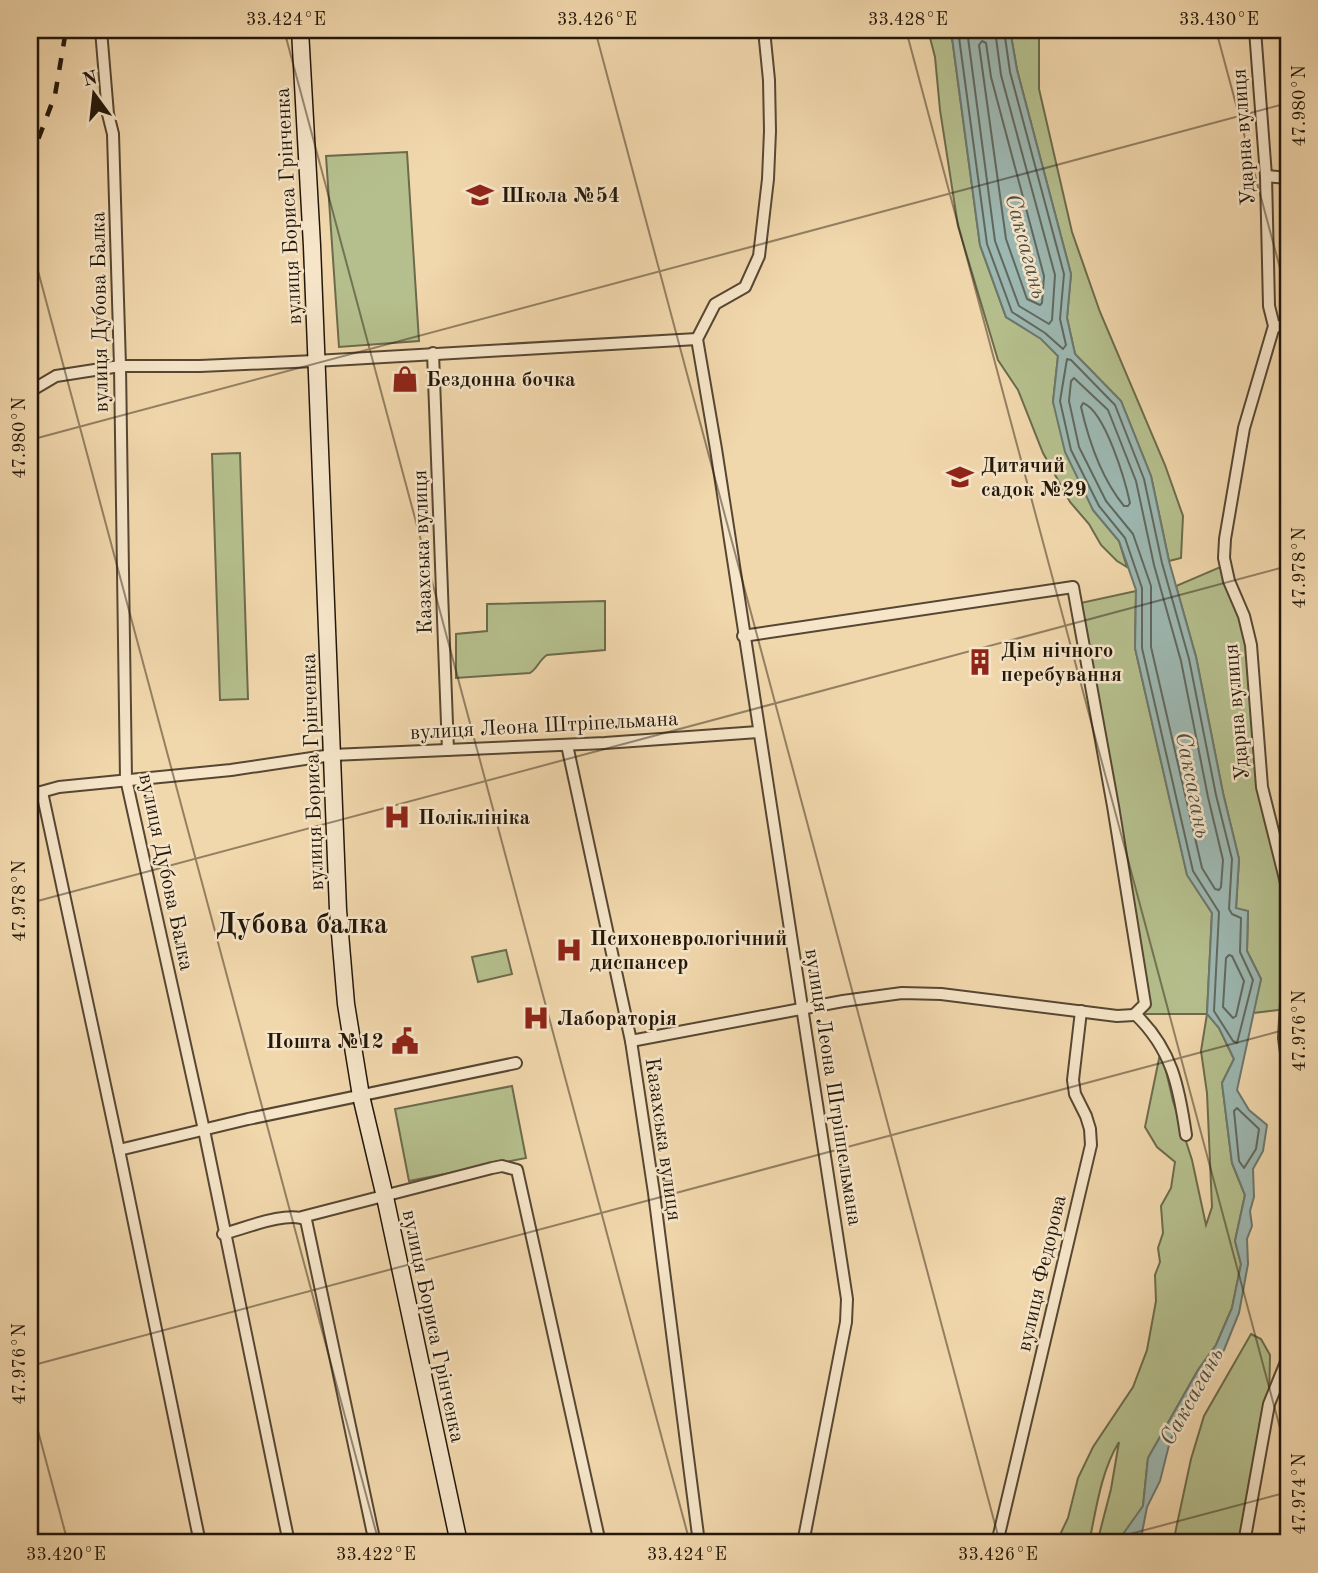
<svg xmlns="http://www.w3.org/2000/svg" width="1318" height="1573" font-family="'Old Standard TT',serif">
<rect width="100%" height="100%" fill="#f1d7ac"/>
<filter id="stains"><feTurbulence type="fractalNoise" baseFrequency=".00286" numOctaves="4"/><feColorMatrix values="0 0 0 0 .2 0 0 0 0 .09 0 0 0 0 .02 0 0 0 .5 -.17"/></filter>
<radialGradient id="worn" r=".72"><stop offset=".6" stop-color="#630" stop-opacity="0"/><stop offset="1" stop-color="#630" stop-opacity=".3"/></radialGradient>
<g fill="#b5bf8d" stroke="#6c6b4c" stroke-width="2">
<path d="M928,30H951L980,245L1006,317L1042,339L1058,356L1053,402L1093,510L1119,541L1127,567L1117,561L1101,545L1089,524L1070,502L1043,453L1018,390L998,360L958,226L940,110L935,57Z"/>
<path d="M1010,30H1039V89L1072,232L1100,312L1165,465L1183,516L1181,558L1169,561L1151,476L1121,401L1075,354L1067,318L1071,274L1017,70Z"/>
<path d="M407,152L419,341L339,347L326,156Z"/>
<path d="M240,453L248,699L220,700L212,454Z"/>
<path d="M1225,565L1244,616L1262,787L1288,890V966L1286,1009L1253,1013L1261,979L1247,951L1248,911L1236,909L1239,859L1223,793L1196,657L1176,586Z"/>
<path d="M1136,591L1135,648L1187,874L1212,913L1207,1013L1219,1028L1234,1059L1222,1083L1232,1163L1245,1195L1235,1241L1241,1264L1232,1308L1216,1345L1198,1370L1148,1458L1143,1506L1118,1543H1097L1111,1489L1119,1442C1101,1471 1096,1510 1089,1543H1056L1068,1518L1078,1478L1093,1447L1133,1387L1147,1350L1156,1301L1155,1275L1160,1262L1158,1248L1163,1233L1161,1206L1171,1188L1175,1162L1157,1147L1145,1127L1161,1049L1173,1101L1192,1160L1206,1225L1212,1207L1207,1093L1201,1051L1207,1014H1135L1145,1004L1076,604Z"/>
<path d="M605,601V650L547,655C539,660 538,668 530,673L456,678V634L487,631V604Z"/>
<path d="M506,950L512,974L478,982L472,957Z"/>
<path d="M512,1086L526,1158L409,1181L395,1109Z"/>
<path d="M1251,1334L1261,1339L1270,1355L1269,1404L1244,1543H1173L1191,1459L1204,1416Z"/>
</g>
<path fill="#9db8b2" stroke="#6c786f" stroke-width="2" d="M951,30H1010L1017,70L1071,274L1067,318L1075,354L1121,401L1151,476L1169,561L1196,657L1223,793L1239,859L1236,908L1248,911L1247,951L1261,979L1237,1090L1249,1110L1267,1125L1263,1151L1253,1169L1254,1197L1250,1211L1252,1226L1247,1239L1248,1264L1239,1313L1224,1350L1185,1410L1170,1441L1160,1481L1147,1507L1140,1543H1118V1541L1143,1506L1148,1458L1198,1370L1216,1345L1232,1308L1241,1264L1235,1241L1245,1195L1232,1163L1222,1083L1234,1059L1219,1028L1207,1014L1212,913L1187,875L1135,648L1136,590L1119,541L1093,510L1065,452L1053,402L1058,356L1041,339L1006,317L980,245Z"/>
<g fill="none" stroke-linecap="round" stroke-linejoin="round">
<g stroke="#60685e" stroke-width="2">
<path d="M958,30L987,244L1012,312L1045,333L1063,349L1066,345L1060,319L1064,274L1010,72L1004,30"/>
<path d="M967,30L995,241L1019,306L1049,324L1052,320L1055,275L1001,75L995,30"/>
<path d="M982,41L986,43L991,77L1044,276L1042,303L1040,305L1027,299L1006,239L979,45Z"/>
<path d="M1067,359L1071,360L1115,405L1144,479L1162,563L1189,659L1216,795L1232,859L1229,909L1232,914L1241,918L1240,952L1253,980L1237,1043L1233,1041L1214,1011L1219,912L1193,871L1142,648V588L1125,538L1099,506L1071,450L1060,401Z"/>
<path d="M1074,378L1108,410L1136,481L1154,565L1181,661L1208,797L1223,860L1221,887L1219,890L1215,889L1202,868L1151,647V586L1133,534L1106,501L1079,447L1069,401L1071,381Z"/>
<path d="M1083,403C1105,411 1125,480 1130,503L1128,506H1124C1101,478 1089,442 1081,407Z"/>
<path d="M1229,955L1232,956L1244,981L1236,1016L1233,1018L1223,1007L1226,958Z"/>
<path d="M1237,1108L1259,1129L1256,1149L1244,1168L1239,1161L1234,1111Z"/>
</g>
<defs>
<g id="street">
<path d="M101,30L108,114L113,134L120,366L126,779L204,1130L289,1543"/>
<path d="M764,30L769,80L770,131L768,179L759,256L745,287L715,304L697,339L716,449L847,1299L846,1322L803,1543"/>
<path d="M1255,30L1266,176L1269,306L1274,326L1244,428L1225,539L1224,558L1229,581L1244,616L1251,645L1262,787L1288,891"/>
<path d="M1266,176L1288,178"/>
<path d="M1274,326L1288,327"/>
<path d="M433,353L448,750"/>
<path d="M30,396L34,389L56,376L120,366H200L315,361L697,339"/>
<path d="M567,745L631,1041L654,1193L699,1543"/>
<path d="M42,792L119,1150L200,1543"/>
<path d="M30,795L59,787L231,770L332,755L605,743L758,732"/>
<path d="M1288,890V913"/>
<path d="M1288,966L1284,1038L1288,1068"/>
<path d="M1135,1014C1172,1049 1179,1087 1186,1135"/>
<path d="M631,1041L843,1001L902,993L941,994L1117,1016L1134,1015L1145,1004L1113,806L1073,587L743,636"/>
<path d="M119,1150L248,1119L516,1063"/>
<path d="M302,1217L492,1168L502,1166L517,1170L600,1543"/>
<path d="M223,1234C243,1229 288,1210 306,1220L373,1534L371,1543"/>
<path d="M997,1543L1091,1145L1090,1129L1086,1116L1075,1094L1073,1080L1081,1011"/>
<path d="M1244,1543L1269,1404L1288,1357"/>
</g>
<path id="secondary" d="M300,30L312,246L338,910L346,1004L361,1096L385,1197L459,1543"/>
</defs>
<use href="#street" stroke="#564732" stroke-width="14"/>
<use href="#secondary" stroke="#22170a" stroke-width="19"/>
<use href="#street" stroke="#f6e5c9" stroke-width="10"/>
<use href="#secondary" stroke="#f6e5c9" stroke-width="16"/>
<path stroke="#22170a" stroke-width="4.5" stroke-dasharray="12 12" stroke-linecap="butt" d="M30,161L55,95L66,30"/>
</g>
<path fill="none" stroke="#22170a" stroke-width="2" stroke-opacity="0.45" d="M284,30L690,1543M595,30L1000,1543M906,30L1288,1458M1216,30L1288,298M30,241L379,1543M30,440L1288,103M30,903L1288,566M30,1366L1288,1029M30,1401L68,1543M1096,1543L1288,1492"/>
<defs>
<symbol id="school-bare" viewBox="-9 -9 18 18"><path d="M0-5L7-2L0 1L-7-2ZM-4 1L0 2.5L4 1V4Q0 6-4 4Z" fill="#8f2418" stroke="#f6e5c9" stroke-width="2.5" paint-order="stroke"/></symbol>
<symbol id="shop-bare" viewBox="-9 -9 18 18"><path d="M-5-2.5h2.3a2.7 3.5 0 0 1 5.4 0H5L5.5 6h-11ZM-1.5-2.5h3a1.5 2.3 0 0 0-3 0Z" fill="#8f2418" stroke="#f6e5c9" stroke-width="2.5" paint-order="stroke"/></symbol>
<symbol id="building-bare" viewBox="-9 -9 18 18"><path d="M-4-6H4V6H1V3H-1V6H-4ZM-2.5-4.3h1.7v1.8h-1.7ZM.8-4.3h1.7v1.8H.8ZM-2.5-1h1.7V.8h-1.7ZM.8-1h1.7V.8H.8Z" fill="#8f2418" stroke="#f6e5c9" stroke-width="2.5" paint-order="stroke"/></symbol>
<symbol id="hospital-bare" viewBox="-9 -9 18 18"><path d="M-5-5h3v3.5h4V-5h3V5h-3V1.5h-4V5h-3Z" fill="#8f2418" stroke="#f6e5c9" stroke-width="2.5" paint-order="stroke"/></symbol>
<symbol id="civic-bare" viewBox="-9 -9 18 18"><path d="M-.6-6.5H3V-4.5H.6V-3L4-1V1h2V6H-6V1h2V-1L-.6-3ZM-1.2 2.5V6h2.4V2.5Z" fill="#8f2418" stroke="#f6e5c9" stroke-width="2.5" paint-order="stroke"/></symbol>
</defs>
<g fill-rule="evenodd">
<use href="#school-bare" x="461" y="176" width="38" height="38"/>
<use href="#shop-bare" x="386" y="360" width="38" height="38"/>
<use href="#school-bare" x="941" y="458" width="38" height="38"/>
<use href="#building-bare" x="961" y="643" width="38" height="38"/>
<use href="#hospital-bare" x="378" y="798" width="38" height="38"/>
<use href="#hospital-bare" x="550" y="931" width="38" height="38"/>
<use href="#hospital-bare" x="517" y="999" width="38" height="38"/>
<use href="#civic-bare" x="386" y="1022" width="38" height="38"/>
</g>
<g text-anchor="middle" stroke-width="5" stroke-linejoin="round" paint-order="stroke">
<g font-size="21" fill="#22170a" stroke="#f6e5c9">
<text transform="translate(1243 137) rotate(-94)" y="7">Ударна вулиця</text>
<text transform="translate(288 206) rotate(-93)" y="7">вулиця Бориса Грінченка</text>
<text transform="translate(99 312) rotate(-91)" y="7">вулиця Дубова Балка</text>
<text transform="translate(422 552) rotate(-92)" y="7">Казахська вулиця</text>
<text transform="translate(1236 712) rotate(-95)" y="7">Ударна вулиця</text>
<text transform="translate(544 725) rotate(-3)" y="7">вулиця Леона Штріпельмана</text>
<text transform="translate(312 772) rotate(-92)" y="7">вулиця Бориса Грінченка</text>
<text transform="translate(167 872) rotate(78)" y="7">вулиця Дубова Балка</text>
<text transform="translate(834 1087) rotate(81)" y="7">вулиця Леона Штріппельмана</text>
<text transform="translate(664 1139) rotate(82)" y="7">Казахська вулиця</text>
<text transform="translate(1041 1273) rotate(-77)" y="7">вулиця Федорова</text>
<text transform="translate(434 1326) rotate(78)" y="7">вулиця Бориса Грінченка</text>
</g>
<g font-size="21" font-weight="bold" fill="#22170a" stroke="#f6e5c9" text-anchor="start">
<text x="501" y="202">Школа №54</text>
<text x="426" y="386">Бездонна бочка</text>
<text x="981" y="472">Дитячий<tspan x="981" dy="24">садок №29</tspan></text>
<text x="1001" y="657">Дім нічного<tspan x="1001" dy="24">перебування</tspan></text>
<text x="418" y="824">Поліклініка</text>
<text x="590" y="945">Психоневрологічний<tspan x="590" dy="24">диспансер</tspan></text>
<text x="557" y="1025">Лабораторія</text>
<text x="384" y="1048" text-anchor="end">Пошта №12</text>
</g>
<g font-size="23" font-style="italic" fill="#4d4f45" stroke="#f6e5c9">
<text transform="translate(1027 246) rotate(75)" y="8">Саксагань</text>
<text transform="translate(1194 785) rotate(79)" y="8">Саксагань</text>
<text transform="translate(1191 1396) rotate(-61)" y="8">Саксагань</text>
</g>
<g font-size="28" font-weight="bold" fill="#22170a" stroke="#f6e5c9">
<text x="302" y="933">Дубова балка</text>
</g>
</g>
<rect width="1318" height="1573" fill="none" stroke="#f1d7ac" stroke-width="77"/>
<g transform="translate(94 94) rotate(345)" stroke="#f6e5c9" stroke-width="5" paint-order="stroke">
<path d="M0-5L12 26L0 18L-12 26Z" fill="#22170a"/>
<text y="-10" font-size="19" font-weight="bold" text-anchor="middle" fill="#22170a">N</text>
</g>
<rect x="38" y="38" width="1242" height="1496" fill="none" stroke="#22170a" stroke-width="2.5"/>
<g font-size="18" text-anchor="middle" fill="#22170a">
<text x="286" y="25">33.424°E</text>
<text x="597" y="25">33.426°E</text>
<text x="908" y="25">33.428°E</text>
<text x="1219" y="25">33.430°E</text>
<text transform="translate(1299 106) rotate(-90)" y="6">47.980°N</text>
<text transform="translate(19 438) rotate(-90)" y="6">47.980°N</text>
<text transform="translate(1299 568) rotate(-90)" y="6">47.978°N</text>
<text transform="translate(19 901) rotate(-90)" y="6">47.978°N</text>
<text transform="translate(1299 1031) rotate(-90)" y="6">47.976°N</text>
<text transform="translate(19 1364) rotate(-90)" y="6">47.976°N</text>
<text transform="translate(1299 1494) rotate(-90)" y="6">47.974°N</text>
<text x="66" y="1560">33.420°E</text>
<text x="376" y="1560">33.422°E</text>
<text x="687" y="1560">33.424°E</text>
<text x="998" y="1560">33.426°E</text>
</g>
<rect width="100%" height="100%" filter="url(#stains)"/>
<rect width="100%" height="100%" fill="url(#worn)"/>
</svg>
